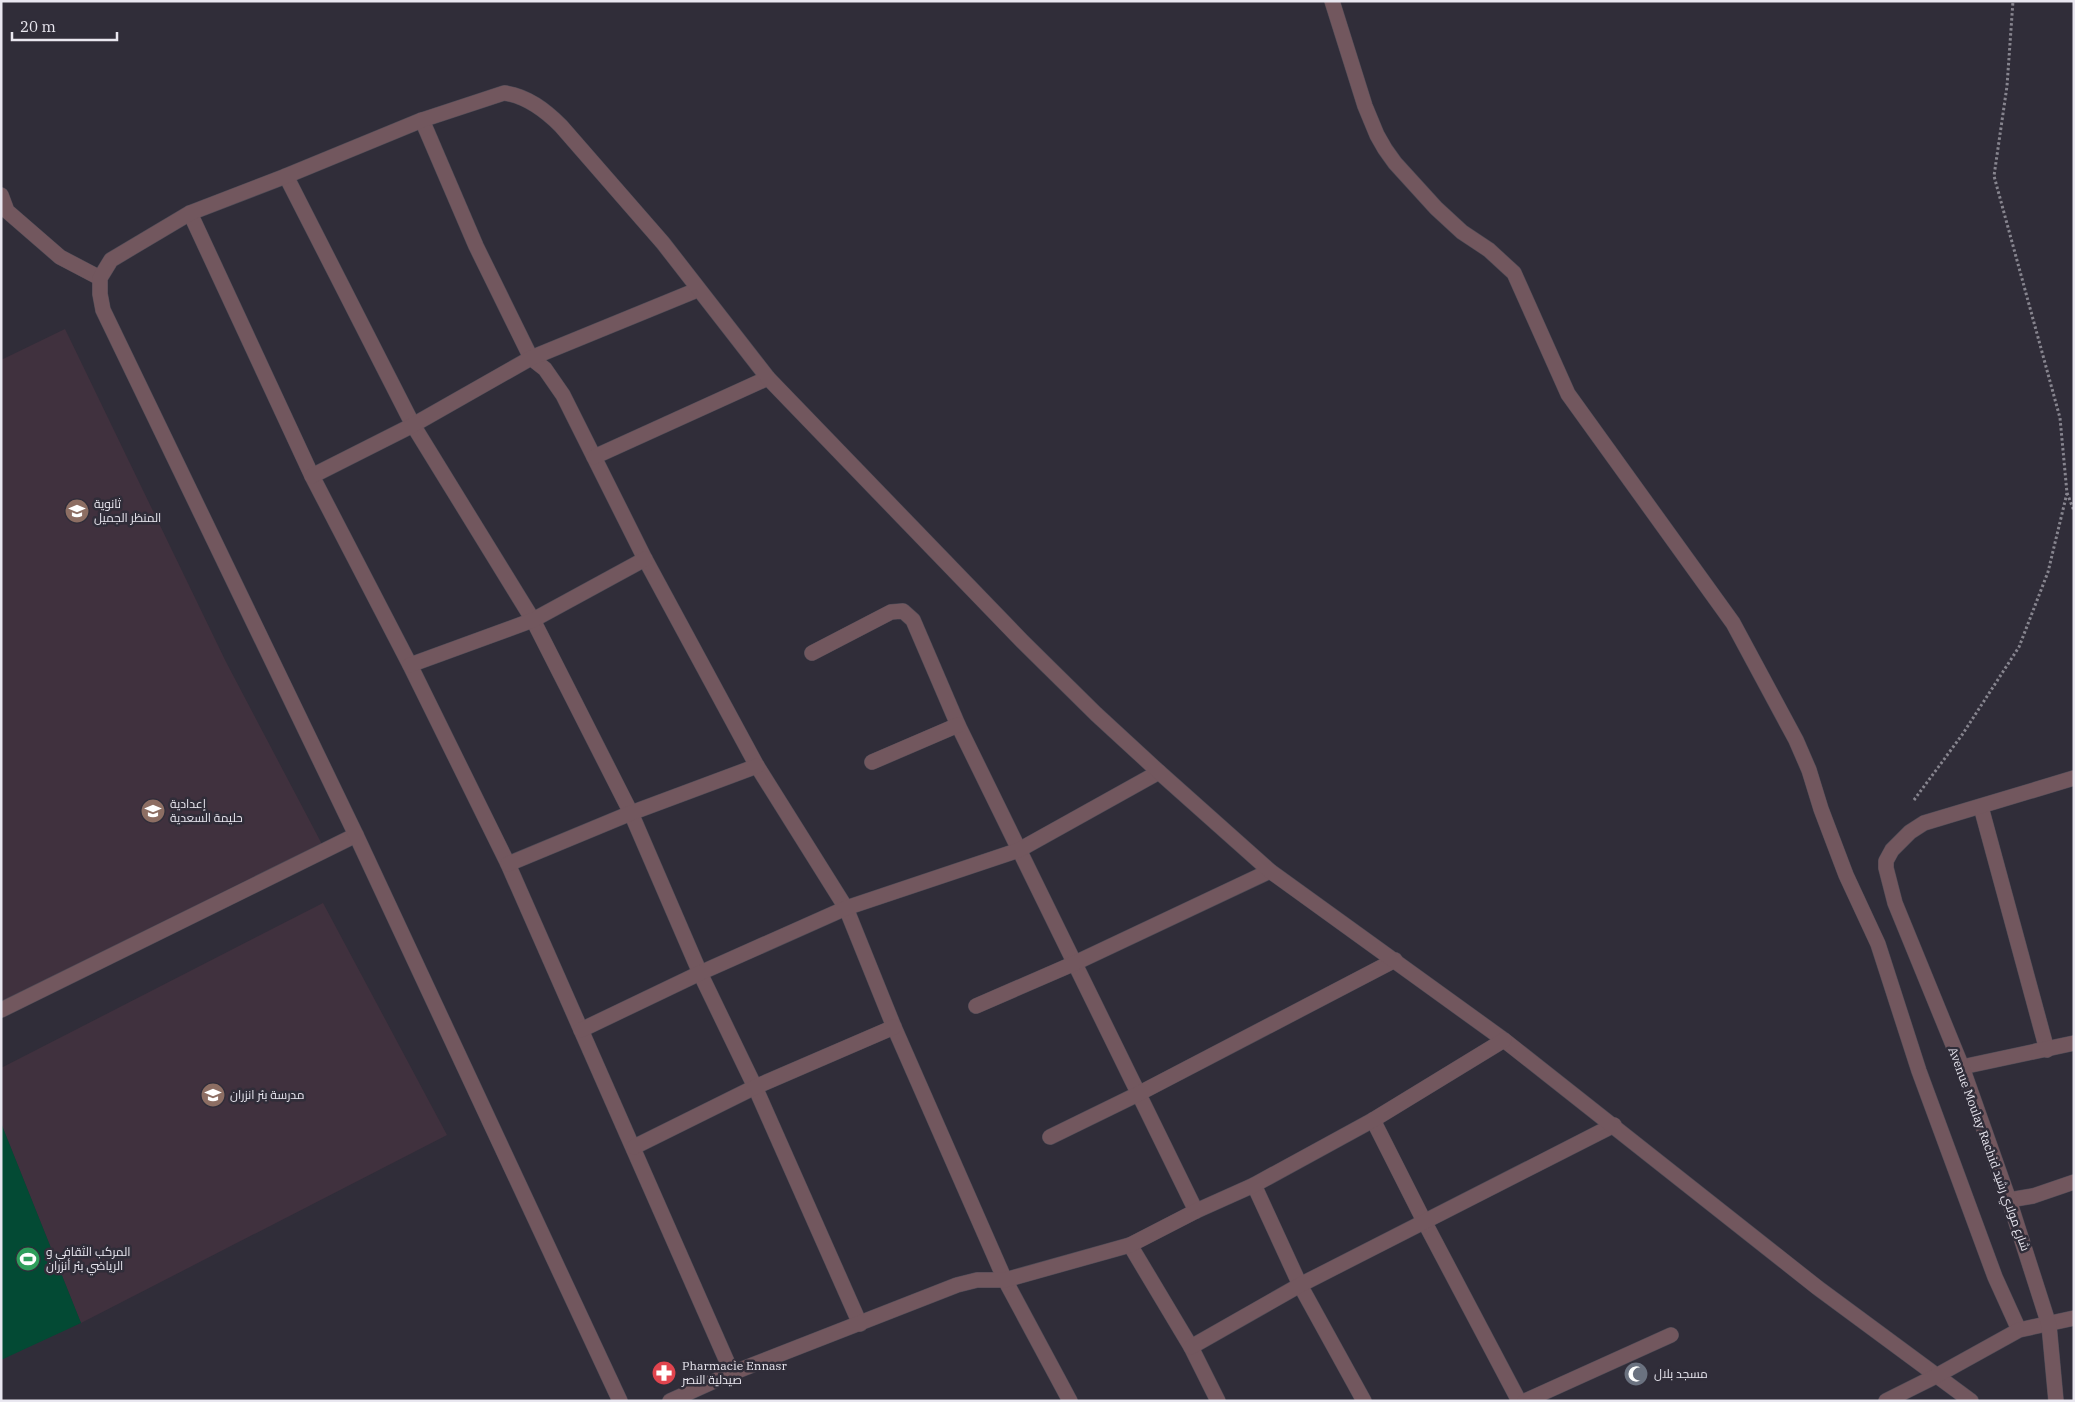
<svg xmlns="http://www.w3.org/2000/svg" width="2075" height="1402" font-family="'IBM Plex Serif',Cairo,serif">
<rect width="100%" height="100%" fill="#302d39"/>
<g fill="#40313e">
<path d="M65,329L226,662L325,850L1,1002V360Z"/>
<path d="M323,903L447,1135L81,1323L1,1123V1068Z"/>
</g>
<path fill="#034a34" d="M1,1123L81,1323L1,1360Z"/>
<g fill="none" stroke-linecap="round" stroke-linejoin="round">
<defs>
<g id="minor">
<path d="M1332,1L1365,106L1377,135L1385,149L1395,163L1436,208L1462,232L1489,250L1514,273L1568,394L1733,623L1796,740L1809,770L1821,809L1846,875L1878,944L1919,1071L1995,1277L2019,1330"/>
<path d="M422,120L476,246L531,358L545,369L563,395L645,559L757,766L846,908L894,1027L1005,1280L1070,1401"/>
<path d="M286,176L413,425L533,620L631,813L700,973L755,1087L860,1324"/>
<path d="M1,195L7,211L60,257L100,278"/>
<path d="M190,213L312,476L410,665L508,864L732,1373"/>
<path d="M594,457L768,378"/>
<path d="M312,476L413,425L531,358L697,290"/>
<path d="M812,653L891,612L903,611L913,620L958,725L1196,1211"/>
<path d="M410,665L533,620L645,559"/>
<path d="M872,762L958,725"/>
<path d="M1981,807L2047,1050"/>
<path d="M508,864L631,813L757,766"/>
<path d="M976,1006L1075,963L1270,871"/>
<path d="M1,1010L356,835"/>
<path d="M581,1030L700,973L846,908L1019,850L1159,772"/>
<path d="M1962,1067L2074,1043"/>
<path d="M1373,1120L1424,1221L1519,1401"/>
<path d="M1050,1137L1138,1094L1395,960"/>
<path d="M634,1147L755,1087L894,1027"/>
<path d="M1254,1185L1300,1285L1364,1401"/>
<path d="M2009,1200L2033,1196L2074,1182"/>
<path d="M1130,1245L1191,1347L1218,1401"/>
<path d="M1191,1347L1300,1285L1614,1125"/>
<path d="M620,1401L356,835L103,310L100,294V278L111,260L190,213L286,176L422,120L504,93C527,96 545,110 561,126L663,243L768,378L1022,641L1096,714L1159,772L1270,871L1504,1040L1818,1288L1971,1401"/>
<path d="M670,1401L732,1373L957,1285L977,1280H1005L1130,1245L1196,1211L1254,1185L1373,1120L1504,1040"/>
<path d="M1525,1401L1671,1335"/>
<path d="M1886,1401L1936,1376L2019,1330L2074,1318"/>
<path d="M2056,1401L2049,1325L2009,1200L1962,1067L1895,903L1886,868V861L1892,850L1910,832L1924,823L2074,778"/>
</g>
</defs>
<use href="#minor" stroke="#4e4b56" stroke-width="16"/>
<g stroke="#87858f" stroke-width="3" stroke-dasharray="2.5 2.5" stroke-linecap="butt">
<path d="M2067,493L2074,511"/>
<path d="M1914,800L1962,735L2019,647L2048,572L2067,493L2060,418L1994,176L2007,86L2013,1"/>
</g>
<use href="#minor" stroke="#72575e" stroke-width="15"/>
</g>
<defs>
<symbol id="school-disc" viewBox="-11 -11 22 22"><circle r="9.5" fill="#8d6e63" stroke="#302d39"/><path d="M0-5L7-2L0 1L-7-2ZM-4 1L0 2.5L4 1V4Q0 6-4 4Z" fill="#fff"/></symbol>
<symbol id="stadium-disc" viewBox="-11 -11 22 22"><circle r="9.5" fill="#2e9e5b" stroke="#302d39"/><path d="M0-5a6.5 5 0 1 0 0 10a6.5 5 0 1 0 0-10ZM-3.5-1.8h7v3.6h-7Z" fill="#fff"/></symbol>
<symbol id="pharmacy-disc" viewBox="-11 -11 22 22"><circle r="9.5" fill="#e0444e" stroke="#302d39"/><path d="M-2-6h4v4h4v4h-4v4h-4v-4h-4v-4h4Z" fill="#fff"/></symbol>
<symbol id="mosque-disc" viewBox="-11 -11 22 22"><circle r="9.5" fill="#6b7280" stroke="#302d39"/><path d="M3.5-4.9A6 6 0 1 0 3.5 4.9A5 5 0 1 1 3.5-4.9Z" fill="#fff"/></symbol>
</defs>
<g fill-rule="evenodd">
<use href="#school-disc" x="63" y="497" width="28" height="28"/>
<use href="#school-disc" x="139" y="797" width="28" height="28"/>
<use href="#school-disc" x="199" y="1081" width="28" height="28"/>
<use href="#stadium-disc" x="14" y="1245" width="28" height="28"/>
<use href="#pharmacy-disc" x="650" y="1359" width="28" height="28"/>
<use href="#mosque-disc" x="1622" y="1360" width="28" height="28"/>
</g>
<g text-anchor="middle" stroke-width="5" stroke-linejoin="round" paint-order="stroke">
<g font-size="12" fill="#e9e7f0" stroke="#302d39" text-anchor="start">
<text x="94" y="508">ثانوية<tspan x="94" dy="14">المنظر الجميل</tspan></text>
<text x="170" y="808">إعدادية<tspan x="170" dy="14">حليمة السعدية</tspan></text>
<text x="230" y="1099">مدرسة بئر انزران</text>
<text x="46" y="1256">المركب الثقافي و<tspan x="46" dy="14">الرياضي بئر أنزران</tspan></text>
<text x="682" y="1370">Pharmacie Ennasr<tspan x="682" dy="14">صيدلية النصر</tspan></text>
<text x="1654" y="1378">مسجد بلال</text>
</g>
<g font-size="12" fill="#e9e7f0" stroke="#302d39">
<text transform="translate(1989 1149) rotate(70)" y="4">Avenue Moulay Rachid شارع مولاي رشيد</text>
</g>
</g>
<rect width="2075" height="1402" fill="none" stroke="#e9e7f0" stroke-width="5"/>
<path d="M12 32v8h105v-8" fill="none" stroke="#e9e7f0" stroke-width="2.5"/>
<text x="20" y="32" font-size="15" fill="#e9e7f0" stroke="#302d39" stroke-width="4" paint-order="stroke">20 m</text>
</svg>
